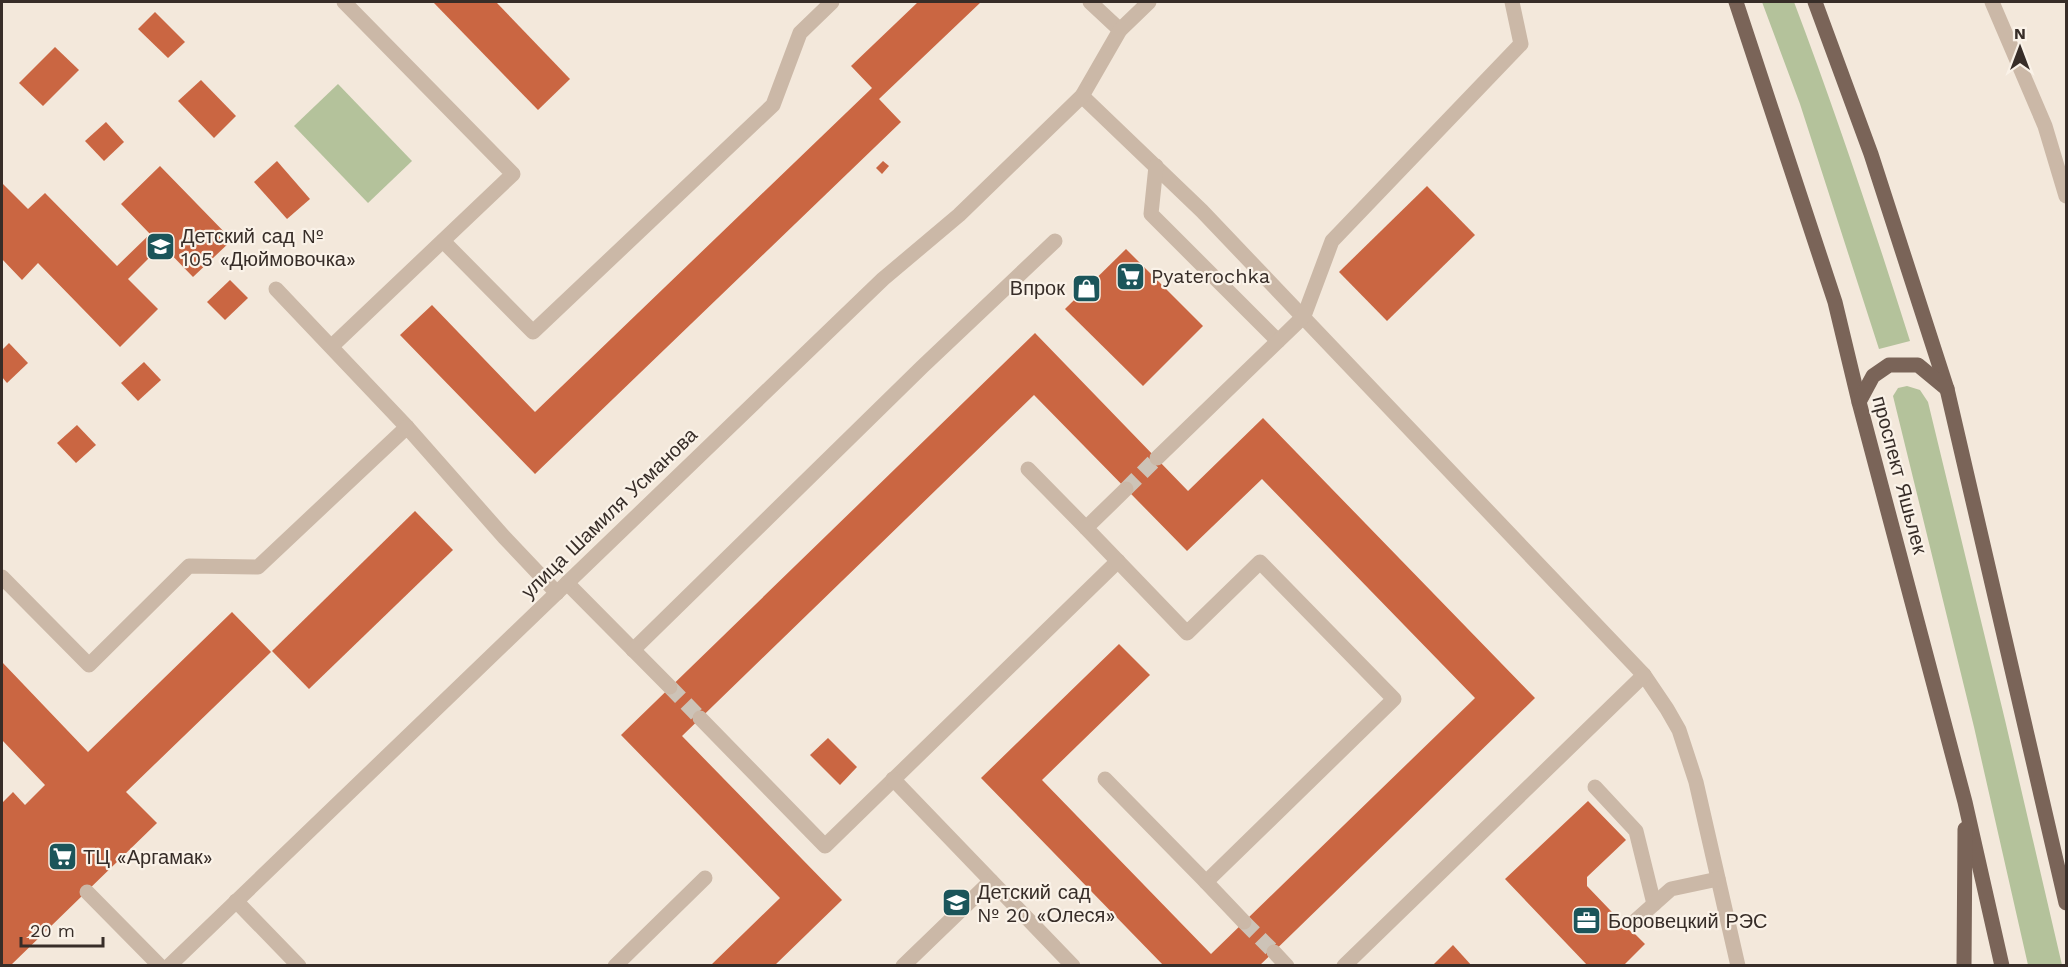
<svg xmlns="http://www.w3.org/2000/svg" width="2068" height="967" font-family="'Work Sans',sans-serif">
<rect width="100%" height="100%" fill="#f3e8db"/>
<g fill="#b4c29b">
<path d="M1762,2H1794C1836,113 1874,227 1910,341L1879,349L1800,104Z"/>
<path d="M338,84L412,161L368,203L294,126Z"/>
<path d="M1907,386L1920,390L1928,402L2005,720L2062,965H2028L1974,727L1893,396L1898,388Z"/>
</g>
<g fill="#ca6642">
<path d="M433,2H496L570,79L538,110Z"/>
<path d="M918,2H981L879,99L901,122L535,474L400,335L432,305L535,412L872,88L851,66Z"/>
<path d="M155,12L185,42L168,58L138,29Z"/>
<path d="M55,47L79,70L43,106L19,83Z"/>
<path d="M201,80L236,116L214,138L178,101Z"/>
<path d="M106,122L124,142L104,161L85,141Z"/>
<path d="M277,161L310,199L287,219L254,182Z"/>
<path d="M883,161L889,166L882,174L876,168Z"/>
<path d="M160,166L232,240L193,277L162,245L128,279L158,309L120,347L38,263L22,280L2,259V183L28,209L45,193L117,266L150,234L121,204Z"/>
<path d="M1427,186L1475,235L1387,321L1339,272Z"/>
<path d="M1126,249L1203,326L1143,386L1065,309Z"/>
<path d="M230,280L248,298L225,320L207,302Z"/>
<path d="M1035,333L1188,491L1263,418L1535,698L1259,966H1164L981,778L1119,644L1150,675L1042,780L1211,954L1475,698L1262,479L1187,551L1034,395L682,736L842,900L774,966H710L780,898L621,735Z"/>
<path d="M9,343L28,363L7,383L2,377V350Z"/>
<path d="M144,362L161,380L138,401L121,383Z"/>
<path d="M77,425L96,445L76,463L57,443Z"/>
<path d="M415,511L453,550L309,689L272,651Z"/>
<path d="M232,612L271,652L126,792L157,823L10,966H2V803L13,792L25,805L45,785L2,740V662L88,752Z"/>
<path d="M828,738L857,767L840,785L810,755Z"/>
<path d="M1588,801L1626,840L1587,877V886L1633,934L1634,933L1645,944L1623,966H1588L1505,879Z"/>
<path d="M1453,945L1472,966H1432Z"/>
</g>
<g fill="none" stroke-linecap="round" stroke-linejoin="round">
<g stroke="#cdc3b7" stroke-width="15" stroke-dasharray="15 8" stroke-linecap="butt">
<path d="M1126,489L1157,458"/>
<path d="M670,687L700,718"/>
<path d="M1244,922L1274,952"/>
</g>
<g stroke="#cbb8a7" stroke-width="15">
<path d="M1090,2L1120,30"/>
<path d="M1992,2L2045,126L2066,196"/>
<path d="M1082,96L1202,211L1644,675L1667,709L1679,730L1696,782L1738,966"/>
<path d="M1156,166L1151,214L1278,341"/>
<path d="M443,241L533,332L773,105L800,33L832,2"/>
<path d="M276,289L407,427"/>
<path d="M332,346L513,174L344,2"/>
<path d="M1157,458L1304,316L1332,241L1521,44L1512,2"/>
<path d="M1028,469L1086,528"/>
<path d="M2,577L89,665L189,566L258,567L407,427L504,537L557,593"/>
<path d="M567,583L670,687"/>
<path d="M633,650L922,367L1055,241"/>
<path d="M700,718L825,846L1118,561"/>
<path d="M893,779L1073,966"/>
<path d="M1105,779L1206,882L1394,699L1260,562L1187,633L1086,528L1126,489"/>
<path d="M1595,787L1636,831L1654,904"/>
<path d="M1206,882L1244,922"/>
<path d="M87,892L160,966"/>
<path d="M236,901L299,966"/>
<path d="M1635,921L1671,889L1718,879"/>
<path d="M1274,952L1287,966"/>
<path d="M169,966L883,279L959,215L1082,96L1120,30L1149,2"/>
<path d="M615,966L705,878"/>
<path d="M903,966L991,881"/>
<path d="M1344,966L1644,675"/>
</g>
<g stroke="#7a6458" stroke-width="15">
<path d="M1736,2L1835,302L1859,402L1965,802L2002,966"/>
<path d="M1815,2L1871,154L1947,389L2066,903"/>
<path d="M1859,402L1873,376L1889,365H1918L1947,389"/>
<path d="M1964,966L1965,829"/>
</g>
</g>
<defs>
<symbol id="school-square" viewBox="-11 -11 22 22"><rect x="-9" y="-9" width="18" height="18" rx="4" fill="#1b555a" stroke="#faf2e8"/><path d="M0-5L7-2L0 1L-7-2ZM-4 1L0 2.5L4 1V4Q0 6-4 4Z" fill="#fff"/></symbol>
<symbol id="supermarket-square" viewBox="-11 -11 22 22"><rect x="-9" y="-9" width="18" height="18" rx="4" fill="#1b555a" stroke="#faf2e8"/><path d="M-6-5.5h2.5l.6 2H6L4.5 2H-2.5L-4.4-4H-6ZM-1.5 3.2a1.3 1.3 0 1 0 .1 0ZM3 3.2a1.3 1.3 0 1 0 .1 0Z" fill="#fff"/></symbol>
<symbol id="shop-square" viewBox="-11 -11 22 22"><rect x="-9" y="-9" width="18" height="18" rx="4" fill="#1b555a" stroke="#faf2e8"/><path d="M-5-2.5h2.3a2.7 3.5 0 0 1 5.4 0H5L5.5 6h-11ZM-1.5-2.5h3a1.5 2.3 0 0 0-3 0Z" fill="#fff"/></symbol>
<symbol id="office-square" viewBox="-11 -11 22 22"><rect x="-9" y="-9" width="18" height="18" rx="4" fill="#1b555a" stroke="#faf2e8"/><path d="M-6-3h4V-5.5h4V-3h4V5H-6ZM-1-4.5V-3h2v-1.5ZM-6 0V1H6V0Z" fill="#fff"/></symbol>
</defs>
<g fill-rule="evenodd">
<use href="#school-square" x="144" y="230" width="33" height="33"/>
<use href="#supermarket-square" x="1114" y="260" width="33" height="33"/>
<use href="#shop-square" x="1070" y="272" width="33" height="33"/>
<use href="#supermarket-square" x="46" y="840" width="33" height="33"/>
<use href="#school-square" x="940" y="886" width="33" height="33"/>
<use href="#office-square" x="1570" y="904" width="33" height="33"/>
</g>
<g text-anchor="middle" stroke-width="4.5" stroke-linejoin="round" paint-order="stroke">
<g font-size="20" fill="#372d28" stroke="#faf2e8" text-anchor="start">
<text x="181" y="243">Детский сад №<tspan x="181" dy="23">105 «Дюймовочка»</tspan></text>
<text x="1151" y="283">Pyaterochka</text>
<text x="1065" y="295" text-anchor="end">Впрок</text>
<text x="83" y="864">ТЦ «Аргамак»</text>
<text x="977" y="899">Детский сад<tspan x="977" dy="23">№ 20 «Олеся»</tspan></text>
<text x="1608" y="928">Боровецкий РЭС</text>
</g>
<g font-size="20" fill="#372d28" stroke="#faf2e8">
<text transform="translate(1900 475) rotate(75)" y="7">проспект Яшьлек</text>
<text transform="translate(609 513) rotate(-44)" y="7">улица Шамиля Усманова</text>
</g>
</g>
<rect width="2068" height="967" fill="none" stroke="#372d28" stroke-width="6"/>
<g transform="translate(2020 48)" stroke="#faf2e8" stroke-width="4.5" paint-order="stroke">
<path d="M0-4.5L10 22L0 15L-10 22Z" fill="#372d28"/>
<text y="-9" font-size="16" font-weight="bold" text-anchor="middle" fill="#372d28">N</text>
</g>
<path d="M21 937v9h82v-9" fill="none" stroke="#372d28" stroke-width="3"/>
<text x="30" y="937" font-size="18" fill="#372d28" stroke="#faf2e8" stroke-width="4.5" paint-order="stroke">20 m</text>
</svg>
